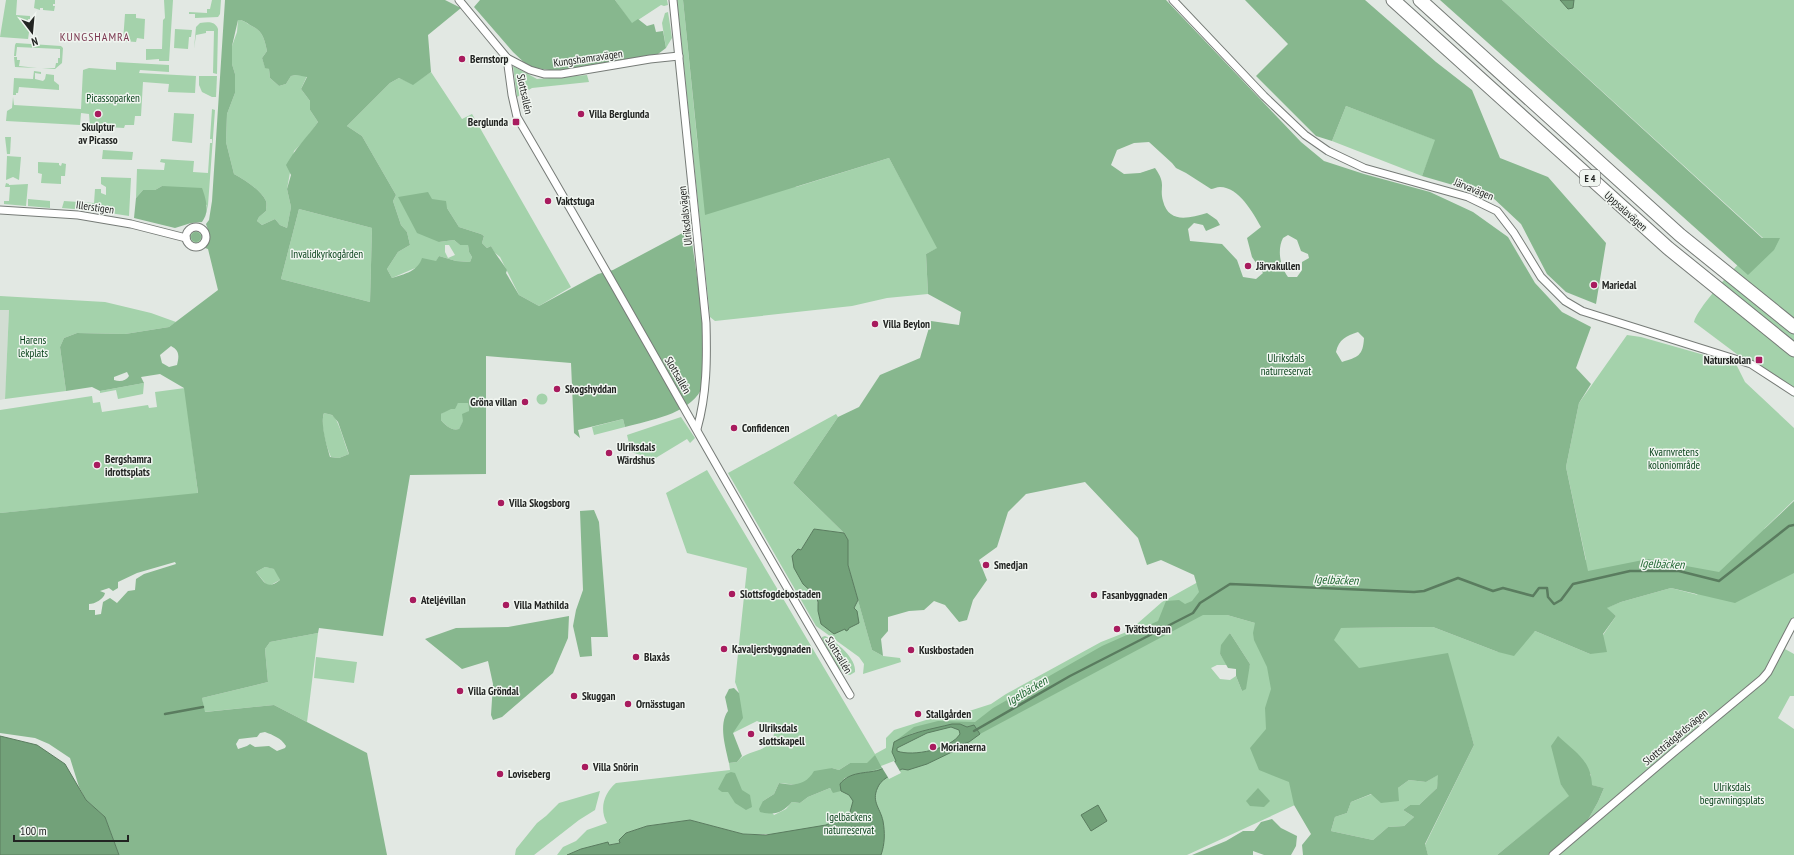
<svg xmlns="http://www.w3.org/2000/svg" width="1794" height="855" font-family="'PT Sans Narrow',sans-serif">
<rect width="100%" height="100%" fill="#e2e8e3"/>
<path fill="#d2ddd3" d="M0,310H9L5,399L0,400Z"/>
<g fill="#a4d2ab" fill-rule="evenodd">
<path d="M6,0H17L16,15L30,16V19H28V25L30,26L28,39L0,37Z"/>
<path d="M35,0H55V4H53V6H55L54,11L43,10V8H40V10L34,8Z"/>
<path d="M164,0H173L169,61H159V59L146,60V49H162L163,20L165,18Z"/>
<path d="M212,0H221L220,14L218,17L195,18V14H189V12L207,13V9H210Z"/>
<path d="M615,0H667L668,5L664,6L661,5L632,24Z"/>
<path d="M677,0H683L698,148L796,187L889,158L938,248L926,254L928,294L887,298L852,306L715,321L710,317Z"/>
<path d="M1502,0H1794V397L1694,322C1698,305 1748,254 1763,238Z"/>
<path d="M668,12L672,38L666,48L662,23L665,13Z"/>
<path d="M125,14H136V18L145,19L144,39L137,38L136,42L123,41Z"/>
<path d="M238,20C243,20 245,22 250,25C263,31 264,38 267,51L262,58L265,67L269,69L270,78L279,86L286,84L291,76L296,75L307,76L301,89L310,101V110L318,122L306,139L294,151L287,189L291,207L287,228L280,225L275,219L262,225L257,221L259,217L266,211C266,208 267,204 266,201C261,190 245,180 234,174L226,142L227,114L235,93V74L232,64V46L237,32Z"/>
<path d="M200,23C208,22 215,21 218,29L217,74L213,73L214,31H206V33L196,35L194,49L196,27Z"/>
<path d="M175,29L192,30L191,37H189L188,49L174,48Z"/>
<path d="M16,43L61,46L63,48L62,63L55,69L42,68H55L56,63H58V58H60V49L17,47L16,56H14L15,45Z"/>
<path d="M14,57H17V60H20L19,66L37,68L15,67Z"/>
<path d="M116,62L169,65V72L140,70L139,73L196,76L195,93L168,92L169,84L143,82L141,116H135L134,125H125L124,128L90,126L89,114L81,113L80,125L6,121L7,111L12,108L13,97L14,105L81,109L83,70L89,68L116,70Z"/>
<path d="M513,66L537,79L587,75L589,82L532,88L517,97Z"/>
<path d="M34,71L41,72V74L35,73V79L43,81L45,79L46,74L54,75V81L59,85V90L19,87L18,93H16V95H13L14,78L33,79Z"/>
<path d="M431,72L462,119L472,114L571,287L539,306L519,295L500,257L494,252L491,246L487,248L482,243L484,236L481,234L459,227L447,208L439,242L454,240L460,245H468L469,252L472,257L470,262L456,261L439,256L436,262L420,266L392,278L387,269L398,252L410,245L407,232L401,225L393,201L396,195L362,136L347,126L390,83L399,78L413,84ZM445,245H449L455,255L448,258L445,252Z"/>
<path d="M199,76H217L216,97H212L202,92L199,85Z"/>
<path d="M1346,106L1436,140L1422,176L1332,141Z"/>
<path d="M212,109L215,110L208,205L205,218L207,205L162,186L155,190H143L136,198L137,169L164,170L165,163L160,162L161,159L194,161L193,172L208,173L210,143H212V139H210Z"/>
<path d="M174,113L194,114L192,143L172,141Z"/>
<path d="M5,137H11L10,154H7Z"/>
<path d="M103,150L133,152L132,160L102,159Z"/>
<path d="M7,156L21,157L19,180L13,177L6,180Z"/>
<path d="M38,162L59,163V165L61,166L62,163L66,164L65,176H61V184L41,183L42,174L38,173Z"/>
<path d="M101,177L131,178L129,216L97,211L62,208L64,201L94,203L95,189H101V193L106,195V187L101,184Z"/>
<path d="M6,183L9,184V185L28,184L26,206L4,204V201H9L10,187H5Z"/>
<path d="M28,199L50,201V208L28,206Z"/>
<path d="M299,209L372,228L370,302L281,279Z"/>
<circle cx="196" cy="237" r="7"/>
<path d="M0,296L105,302L151,313L176,322L169,327L125,334L77,333L64,338L60,347L66,391L5,399L9,310H0Z"/>
<path d="M1627,335L1641,337L1736,364L1745,382L1794,428V500L1764,529L1794,510V628L1785,649L1794,654V696H1790L1778,718L1794,729V855H1548L1585,825L1598,802L1604,788L1591,785V774L1561,785L1570,796L1497,855H1428L1425,845L1474,745L1468,725L1187,855H794L770,834H743L690,820L647,826L626,833L619,840L621,843L609,845L607,843L581,849L567,855H557L563,847L576,841L587,830L607,823C599,809 604,793 616,783L730,770L729,763L737,762C745,751 758,753 768,745C774,740 776,730 772,723C767,721 763,724 757,721L733,733L739,693L735,682L747,568L687,553L666,493L707,470L875,754L886,748V738L894,730L942,715L963,713L991,704L1006,694L1101,642L1129,631L1162,602L1207,577L1586,560L1566,467L1579,403ZM1682,585L1698,595L1671,588L1621,602L1606,608L1616,616L1590,654L1535,631L1498,652L1433,627L1341,628L1255,623L1227,615H1219L1279,613ZM1230,633L1250,664L1242,691L1236,676L1230,680L1220,679L1211,668L1217,665H1227L1220,654ZM850,763H867L831,790L830,788L808,797L800,803L792,802L786,809L774,815L763,801L774,794L779,783L799,785L832,768L839,770Z"/>
<path d="M144,383L143,394L118,399L116,390L100,393V391Z"/>
<path d="M185,388L198,494L0,513V410L92,396L93,403L100,402L102,412L148,405L149,408L157,407L155,392Z"/>
<circle cx="542" cy="399" r="5.5"/>
<path d="M458,403H468L469,411L459,429C451,431 445,425 441,420V414Z"/>
<path d="M324,413C327,414 331,414 333,416C339,420 345,446 349,454L339,458L331,457C326,445 320,425 324,413Z"/>
<path d="M836,414L838,417L793,483L844,533L814,529L801,550L803,584C814,594 819,596 818,611L845,629L849,628L854,608L858,600L872,650L883,656L900,658L901,662L863,674L864,664L859,657L816,626L728,473Z"/>
<path d="M681,417L695,438L690,443L687,439L654,459L631,452L627,435Z"/>
<path d="M623,419L625,427L594,435L592,427Z"/>
<path d="M265,567L275,569L280,580L269,586L266,584L256,572Z"/>
<path d="M318,633L307,722L274,705L204,712L202,698L268,682L265,649L270,642Z"/>
<path d="M825,636C836,641 857,659 855,672L850,675C836,672 829,651 822,639V637Z"/>
<path d="M316,657L357,662L354,683L314,678Z"/>
<path d="M1439,774L1437,788L1419,805H1410L1403,810L1414,817L1404,826L1388,827L1373,840L1331,831L1335,817L1347,813L1351,802L1372,794L1398,801V788L1409,780L1426,782Z"/>
<path d="M600,791L595,810L579,820L534,855H515L516,849L537,823L546,816L559,803Z"/>
</g>
<g fill="#87b78e" fill-rule="evenodd">
<path d="M225,0H445L461,8L428,35L431,72L413,85L399,78L390,83L347,126L362,136L396,195L393,201L401,225L407,232L410,245L398,252L387,269L392,278C405,274 418,271 422,258L436,261L439,256L456,261L470,262L472,257L469,252L468,245H460L454,240L439,242L417,233L398,197L428,192L432,199L446,201L447,208L459,227L481,234L484,236L482,243L487,248L491,246C495,254 502,262 507,270L506,273L519,295L539,306L598,274L613,270L690,229C694,258 713,369 701,390C687,415 650,420 625,427L623,419L578,430L580,438L574,433L571,363L486,356V474L410,475L383,636L319,628L318,633L270,642L265,649L268,682L202,698L205,712L274,705L367,753L387,855H119L105,817L86,800L79,787L70,758L49,744L35,738L0,733V513L198,493L184,388L160,374L141,377L144,383L100,391L92,387L66,391L60,347L64,338L77,333L125,334L169,327L218,290L208,249L205,248C212,240 209,233 206,224L209,220L212,201ZM238,20C243,20 246,22 250,25C263,31 264,38 267,51L262,58L265,68L269,69L270,78L279,86L286,84L291,76L296,75L307,77L301,89L310,101V110L318,122C308,136 295,149 286,165L291,175L287,189L291,207L287,228L280,225L275,219L262,225L257,221L259,217L266,211C266,208 267,204 266,201C261,190 245,180 234,174L226,142L227,114L235,93V74L232,64V46ZM299,209L372,228L370,302L281,279ZM171,346C180,351 179,356 177,365L169,367L162,363L160,355ZM127,372L129,376C126,381 120,382 114,380V377ZM458,403H468L469,411L462,414L463,421L459,429C451,431 445,425 441,420V414L451,409H455ZM324,413L332,415L338,422L349,454L339,458L330,457C327,446 320,424 324,413ZM175,562L176,564L144,574L136,579L135,590L128,591L117,603L110,598L103,602L101,614L95,615V610H89V604C95,604 104,599 105,593L100,591L109,588L113,591L118,588V582L137,573ZM265,567L274,569L280,580C267,590 265,583 256,572ZM265,732C273,735 281,738 286,746L285,748L277,751L269,746L255,747L250,744L247,746L238,749L236,744L239,739L257,737L260,733Z"/>
<path d="M480,0H615L632,23L638,19L647,26L654,24L656,32L663,31L666,48L658,54L642,59L556,71L529,67L513,52L474,7Z"/>
<path d="M683,0H1166L1301,142L1324,161L1364,174L1430,192L1473,212L1508,237L1535,283L1562,312L1591,327L1576,368L1591,384L1579,403L1566,467L1588,571L1648,559L1719,572L1794,501V573L1735,603L1671,588L1621,602L1607,608L1616,616L1603,634L1607,652L1590,654L1535,631L1514,656L1498,652L1433,627L1341,628L1334,640L1359,668L1448,653L1474,745L1425,844L1428,855H1303L1302,845L1311,834L1294,805L1289,782L1259,770L1250,748L1266,729L1265,708L1271,689L1267,667L1254,640L1253,633L1255,623L1227,615H1203L980,734L974,725L967,727L960,724L913,733L894,742L914,727L938,721L975,722L993,708L1102,646L1158,621L1166,601L1179,600L1185,604L1192,601L1199,592L1194,575L1161,560L1147,565L1138,538L1085,482L1026,494L1008,512L997,547L979,560L987,580L973,600L967,620L959,622L945,605L934,601L924,610L909,611L888,617V631L881,639L883,656L872,650L848,565V540L844,533L793,483L838,417L859,407L880,375L920,358L931,321L959,325L961,312L928,294L926,254L937,248L889,158L705,215ZM1149,142L1172,163L1176,168L1186,173L1211,189C1213,189 1217,187 1220,187C1239,187 1253,213 1261,227L1247,238L1252,257L1263,273L1256,279L1243,277L1237,260L1222,244L1190,241L1188,229L1194,223L1203,225L1206,231L1220,225L1217,220L1207,213C1189,218 1169,224 1163,201C1159,186 1167,185 1155,168L1140,173L1124,174L1111,165L1117,150L1134,143ZM1288,235L1297,240L1301,251L1308,254L1309,258L1302,262V270L1297,277H1288C1280,266 1277,250 1283,238ZM1358,332L1364,338C1363,356 1358,357 1342,362L1336,352C1339,339 1346,336 1358,332ZM1438,775L1437,788L1419,805H1410L1403,810L1414,817L1404,826L1388,827L1373,840L1331,831L1335,817L1347,813L1351,802L1371,794L1381,803L1399,801L1398,788L1409,780L1426,782Z"/>
<path d="M1245,0H1365L1436,62L1472,90L1500,158L1548,177L1606,243L1596,304L1566,292L1547,274L1521,224L1491,196L1422,176L1435,140L1346,106L1332,141L1316,136L1256,76L1288,44Z"/>
<path d="M1440,0H1502L1762,238H1780L1774,250L1748,275Z"/>
<path d="M162,186L202,188C206,199 210,212 202,222L191,223L175,228L134,218L136,198L143,190H155Z"/>
<circle cx="196" cy="237" r="5"/>
<path d="M594,510L599,522L608,637H591L592,656L580,657L573,626L576,610L583,590L580,511Z"/>
<path d="M569,616L568,638L553,673L502,717L493,720L491,715L493,684L488,661L462,669L425,639L456,628L508,627Z"/>
<path d="M1230,633L1250,664L1246,689L1242,691L1236,676V669L1228,668L1220,654L1221,645Z"/>
<path d="M734,688L739,693L743,718L733,733L742,756L737,762L729,763C726,749 718,724 728,711L725,697L729,689Z"/>
<path d="M1558,736C1575,752 1591,760 1592,785L1604,788L1598,802L1585,825L1548,855H1497L1569,796L1561,785L1551,746Z"/>
<path d="M875,755L882,768L845,778L840,784L841,791L833,793L830,788L808,797L800,803L792,802C781,814 775,815 760,812L759,809L763,801L774,794L779,783C794,786 806,785 814,771L832,768L839,770L850,763H867Z"/>
<path d="M731,772L735,773L742,790L750,795L752,807L746,810L735,803L728,792H722L718,789L726,774Z"/>
<path d="M1258,788L1270,801L1264,807L1250,806L1246,801Z"/>
<path d="M1272,819L1281,828L1297,836L1296,846L1291,855H1264L1253,851V855H1192L1226,841L1243,831H1254L1261,822Z"/>
</g>
<g fill="#72a179" stroke="#5a7c5f" fill-rule="evenodd">
<path d="M1560,0H1574L1573,8L1568,9Z"/>
<path d="M814,529L844,533L848,540V565L858,600L854,608L857,611L859,623L849,628L848,630L846,631L845,629L834,634L821,624L818,611V602L816,596L803,584L794,568L792,556L798,549L801,550Z"/>
<path d="M952,724H960L967,727L974,725L980,734L969,742L960,745L956,750L927,764L908,770L902,769C895,773 883,778 879,785C870,801 880,807 883,821C885,832 885,844 881,855H567L581,849L608,842L609,845L620,843L619,840L626,833L647,826L690,820L743,834L766,835L826,825L846,816L850,812L853,801L849,795L841,791L840,784C850,771 865,774 879,770C885,768 891,764 896,761L892,752L894,742C912,732 932,729 952,724ZM951,727L959,730L960,734C951,749 913,757 897,751V748L927,733Z"/>
<path d="M0,736L37,745L65,764L86,800L105,817L119,855H0Z"/>
<path d="M1098,805L1107,821L1091,831L1081,815Z"/>
</g>
<path fill="#e2e8e3" d="M894,761L901,773L889,779L881,766Z"/>
<g fill="none" stroke-linecap="round" stroke-linejoin="round">
<g stroke="#5a7c5f" stroke-width="2.5">
<path d="M165,714L203,707"/>
<path d="M974,731L1070,676L1193,613L1200,603L1230,584L1414,592L1424,591L1458,578L1493,591L1503,588L1533,596L1539,588H1547L1548,597L1554,604L1561,600L1573,584L1630,571H1679L1719,581L1789,526L1794,525"/>
</g>
<defs>
<g id="minor">
<path d="M459,0L507,58L530,70L544,74H561L650,59L679,56"/>
<path d="M673,0L706,323C707,359 707,394 697,429"/>
<path d="M1173,0L1264,96L1305,135L1328,151L1364,168L1468,197L1497,211L1514,233L1541,277L1565,301L1582,311L1751,364L1794,392"/>
<path d="M507,58L512,95L517,117C630,309 736,504 850,695"/>
<path d="M0,210L78,215L131,224L186,238"/>
<circle cx="196" cy="237" r="10"/>
<path d="M1553,855L1674,752L1762,679L1768,672L1794,622"/>
</g>
<g id="motorway">
<path d="M1393,0L1668,248L1794,350"/>
<path d="M1420,0L1680,235L1794,327"/>
</g>
</defs>
<use href="#minor" stroke="#767b77" stroke-width="9"/>
<use href="#motorway" stroke="#767b77" stroke-width="15"/>
<use href="#minor" stroke="#fff" stroke-width="7"/>
<use href="#motorway" stroke="#fff" stroke-width="13"/>
</g>
<g fill="#a81b5e" stroke="#f0f5f0" stroke-width="1.5">
<circle cx="462" cy="59" r="4"/>
<circle cx="98" cy="114" r="4"/>
<circle cx="581" cy="114" r="4"/>
<rect x="512" y="118" width="8" height="8" rx="2"/>
<circle cx="548" cy="201" r="4"/>
<circle cx="1248" cy="266" r="4"/>
<circle cx="1594" cy="285" r="4"/>
<circle cx="875" cy="324" r="4"/>
<rect x="1755" y="356" width="8" height="8" rx="2"/>
<circle cx="557" cy="389" r="4"/>
<circle cx="525" cy="402" r="4"/>
<circle cx="734" cy="428" r="4"/>
<circle cx="609" cy="453" r="4"/>
<circle cx="97" cy="465" r="4"/>
<circle cx="501" cy="503" r="4"/>
<circle cx="986" cy="565" r="4"/>
<circle cx="732" cy="594" r="4"/>
<circle cx="1094" cy="595" r="4"/>
<circle cx="413" cy="600" r="4"/>
<circle cx="506" cy="605" r="4"/>
<circle cx="1117" cy="629" r="4"/>
<circle cx="724" cy="649" r="4"/>
<circle cx="911" cy="650" r="4"/>
<circle cx="636" cy="657" r="4"/>
<circle cx="460" cy="691" r="4"/>
<circle cx="574" cy="696" r="4"/>
<circle cx="628" cy="704" r="4"/>
<circle cx="918" cy="714" r="4"/>
<circle cx="751" cy="734" r="4"/>
<circle cx="933" cy="747" r="4"/>
<circle cx="585" cy="767" r="4"/>
<circle cx="500" cy="774" r="4"/>
</g>
<g text-anchor="middle" stroke-width="3" stroke-linejoin="round" paint-order="stroke">
<rect fill="#f0f5f0" stroke="#606360" stroke-width="1" x="1580" y="170" width="20" height="16" rx="3"/>
<g font-size="10" font-weight="bold" fill="#222422">
<text x="1590" y="182">E 4</text>
</g>
<g font-size="11" fill="#222422" stroke="#f0f5f0">
<text transform="translate(588 58) rotate(-8)" y="4">Kungshamravägen</text>
<text transform="translate(525 94) rotate(78)" y="4">Slottsallén</text>
<text transform="translate(1474 189) rotate(22)" y="4">Järvavägen</text>
<text transform="translate(95 207) rotate(8)" y="4">Illerstigen</text>
<text transform="translate(1626 211) rotate(42)" y="4">Uppsalavägen</text>
<text transform="translate(685 216) rotate(-96)" y="4">Ulriksdalsvägen</text>
<text transform="translate(678 375) rotate(60)" y="4">Slottsallén</text>
<text transform="translate(839 655) rotate(59)" y="4">Slottsallén</text>
<text transform="translate(1675 737) rotate(-40)" y="4">Slottsträdgårdsvägen</text>
</g>
<g font-size="11" font-weight="bold" fill="#222422" stroke="#f0f5f0" text-anchor="start">
<text x="470" y="63">Bernstorp</text>
<text x="589" y="118">Villa Berglunda</text>
<text x="508" y="126" text-anchor="end">Berglunda</text>
<text x="98" y="131" text-anchor="middle">Skulptur<tspan x="98" dy="13">av Picasso</tspan></text>
<text x="556" y="205">Vaktstuga</text>
<text x="1256" y="270">Järvakullen</text>
<text x="1602" y="289">Mariedal</text>
<text x="883" y="328">Villa Beylon</text>
<text x="1751" y="364" text-anchor="end">Naturskolan</text>
<text x="565" y="393">Skogshyddan</text>
<text x="517" y="406" text-anchor="end">Gröna villan</text>
<text x="742" y="432">Confidencen</text>
<text x="617" y="451">Ulriksdals<tspan x="617" dy="13">Wärdshus</tspan></text>
<text x="105" y="463">Bergshamra<tspan x="105" dy="13">idrottsplats</tspan></text>
<text x="509" y="507">Villa Skogsborg</text>
<text x="994" y="569">Smedjan</text>
<text x="740" y="598">Slottsfogdebostaden</text>
<text x="1102" y="599">Fasanbyggnaden</text>
<text x="421" y="604">Ateljévillan</text>
<text x="514" y="609">Villa Mathilda</text>
<text x="1125" y="633">Tvättstugan</text>
<text x="732" y="653">Kavaljersbyggnaden</text>
<text x="919" y="654">Kuskbostaden</text>
<text x="644" y="661">Blaxås</text>
<text x="468" y="695">Villa Gröndal</text>
<text x="582" y="700">Skuggan</text>
<text x="636" y="708">Ornässtugan</text>
<text x="926" y="718">Stallgården</text>
<text x="759" y="732">Ulriksdals<tspan x="759" dy="13">slottskapell</tspan></text>
<text x="941" y="751">Morianerna</text>
<text x="593" y="771">Villa Snörin</text>
<text x="508" y="778">Loviseberg</text>
</g>
<g font-size="11" fill="#033d15" stroke="#f0f5f0">
<text x="113" y="102">Picassoparken</text>
<text x="327" y="258">Invalidkyrkogården</text>
<text x="33" y="344">Harens<tspan x="33" dy="13">lekplats</tspan></text>
<text x="1286" y="362">Ulriksdals<tspan x="1286" dy="13">naturreservat</tspan></text>
<text x="1674" y="456">Kvarnvretens<tspan x="1674" dy="13">koloniområde</tspan></text>
<text x="1732" y="791">Ulriksdals<tspan x="1732" dy="13">begravningsplats</tspan></text>
<text x="849" y="821">Igelbäckens<tspan x="849" dy="13">naturreservat</tspan></text>
</g>
<g font-size="12" letter-spacing="1" fill="#7c3851" stroke="#f0f5f0">
<text x="95" y="41">KUNGSHAMRA</text>
</g>
<g font-size="12" font-style="italic" fill="#206732" stroke="#f0f5f0">
<text transform="translate(1662 564) rotate(2)" y="4">Igelbäcken</text>
<text transform="translate(1336 580) rotate(2)" y="4">Igelbäcken</text>
<text transform="translate(1027 691) rotate(-31)" y="4">Igelbäcken</text>
</g>
</g>
<g transform="translate(32 32) rotate(164)" stroke="#f0f5f0" stroke-width="3" paint-order="stroke">
<path d="M0-3L7 15L0 10L-7 15Z" fill="#222422"/>
<text y="-6" font-size="11" font-weight="bold" text-anchor="middle" fill="#222422">N</text>
</g>
<path d="M14 835v6h114v-6" fill="none" stroke="#222422" stroke-width="2"/>
<text x="20" y="835" font-size="12" fill="#222422" stroke="#f0f5f0" stroke-width="3" paint-order="stroke">100 m</text>
</svg>
